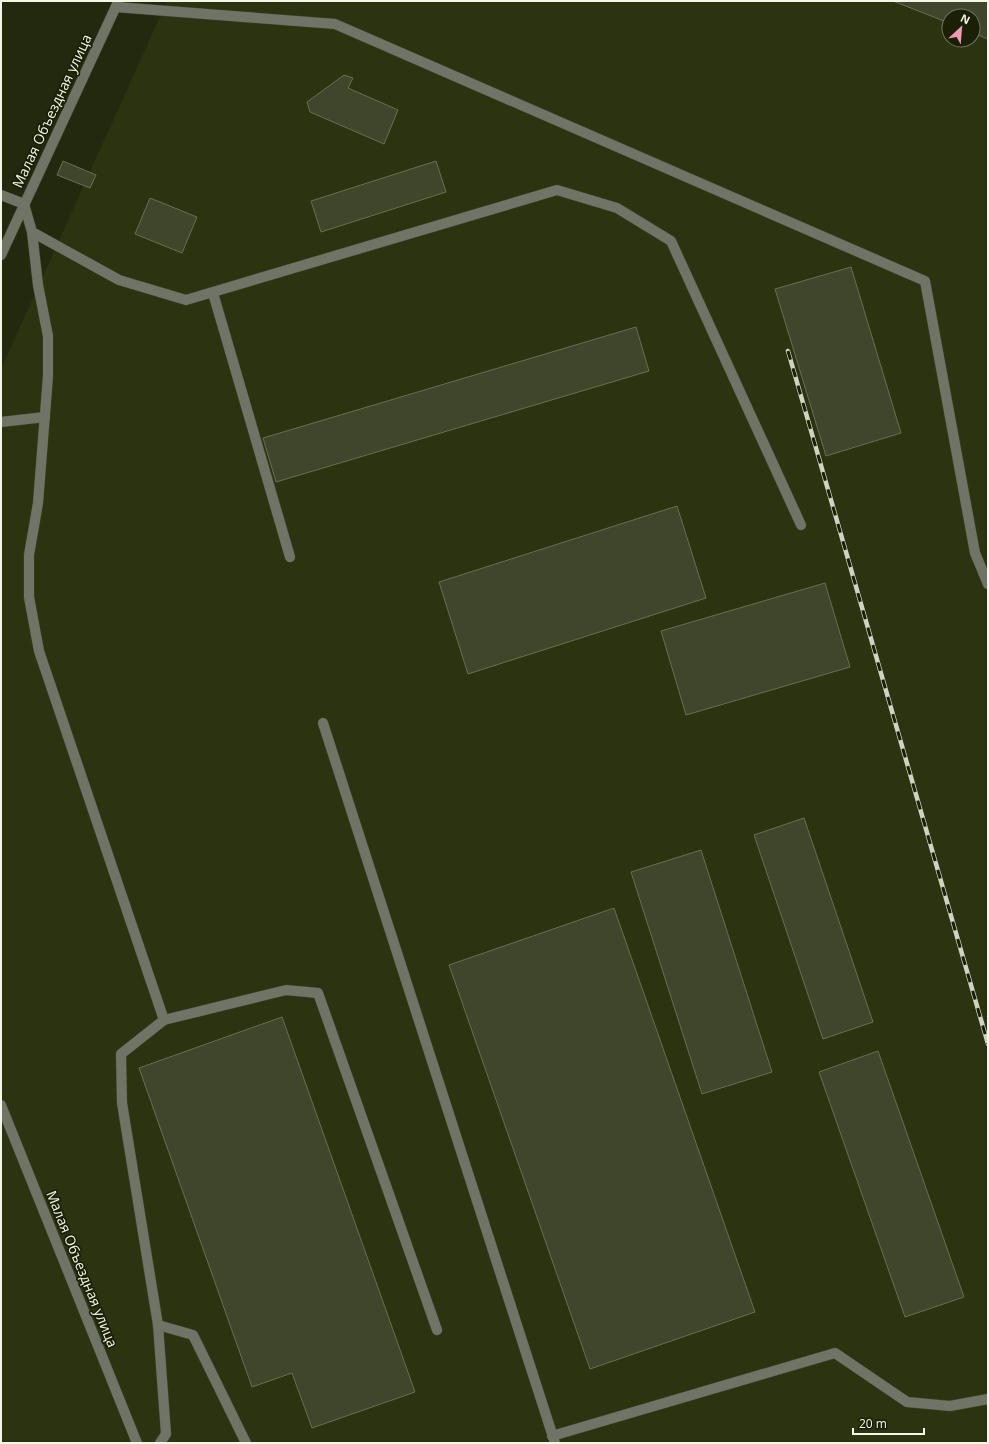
<svg xmlns="http://www.w3.org/2000/svg" width="989" height="1444" font-family="'Open Sans',sans-serif">
<rect width="100%" height="100%" fill="#23290f"/>
<path fill="#2b3311" fill-rule="evenodd" d="M167,1H988V1443H1V369ZM949,16H973V40H949Z"/>
<g fill="#3f462b" stroke="#687053">
<path d="M893,1H988V39L973,33V16H949V23Z"/>
<path d="M344,75L353,78L348,88L398,110L384,144L310,112L307,102Z"/>
<path d="M63,161L96,175L90,188L57,175Z"/>
<path d="M436,161L446,192L321,232L311,201Z"/>
<path d="M150,198L197,217L182,253L135,234Z"/>
<path d="M851,267L901,433L826,456L775,289Z"/>
<path d="M636,327L649,371L276,482L263,438Z"/>
<path d="M677,506L706,598L468,674L439,582Z"/>
<path d="M825,583L850,667L686,715L661,631Z"/>
<path d="M804,818L873,1022L823,1039L754,835Z"/>
<path d="M701,850L772,1072L702,1094L631,872Z"/>
<path d="M614,908L755,1312L590,1369L449,965Z"/>
<path d="M282,1017L415,1392L312,1428L292,1373L252,1387L139,1068Z"/>
<path d="M878,1051L964,1297L905,1317L819,1072Z"/>
</g>
<g fill="none" stroke-linecap="round" stroke-linejoin="round">
<defs>
<g id="minor">
<path d="M116,7L335,24L925,281L975,553L988,584"/>
<path d="M1,195L24,204L32,232L119,280L186,300L557,190L617,208L671,241L801,525"/>
<path d="M32,232L38,285L48,336V376L38,503L29,555V597L39,651L164,1020"/>
<path d="M1,255L118,2"/>
<path d="M213,293L290,557"/>
<path d="M1,422L45,417"/>
<path d="M323,723L555,1443"/>
<path d="M1,1105L137,1443"/>
<path d="M158,1325L193,1335L246,1443"/>
<path d="M552,1436L835,1353L907,1402L950,1406L988,1399"/>
<path d="M160,1443L166,1434L158,1325L122,1103L121,1054L164,1020L286,990L318,993L437,1330"/>
</g>
</defs>
<use href="#minor" stroke="#40462d" stroke-width="11"/>
<use href="#minor" stroke="#707467" stroke-width="10"/>
<defs>
<path id="rail" d="M788,351L988,1044"/>
</defs>
<use href="#rail" stroke="#cfd4c2" stroke-width="4.5"/>
<use href="#rail" stroke="#1a1f05" stroke-width="3" stroke-dasharray="9" stroke-linecap="butt"/>
</g>
<g text-anchor="middle" stroke-width="3.5" stroke-linejoin="round" paint-order="stroke">
<g font-size="14" fill="#f2f7e7" stroke="#1a1f05">
<text transform="translate(52 111) rotate(-65)" y="5">Малая Объездная улица</text>
<text transform="translate(82 1269) rotate(68)" y="5">Малая Объездная улица</text>
</g>
</g>
<rect width="989" height="1444" fill="none" stroke="#f2f7e7" stroke-width="4"/>
<g transform="translate(961 28) rotate(26)"><circle r="19" fill="#1a1f05" stroke="#70755f"/>
<path d="M0-3L7 15L0 10L-7 15Z" fill="#f09ab6"/>
<text y="-6" font-size="11" font-weight="bold" text-anchor="middle" fill="#f2f7e7">N</text>
</g>
<path d="M853 1428v6h71v-6" fill="none" stroke="#f2f7e7" stroke-width="2"/>
<text x="859" y="1428" font-size="12" fill="#f2f7e7" stroke="#1a1f05" stroke-width="3" paint-order="stroke">20 m</text>
</svg>
